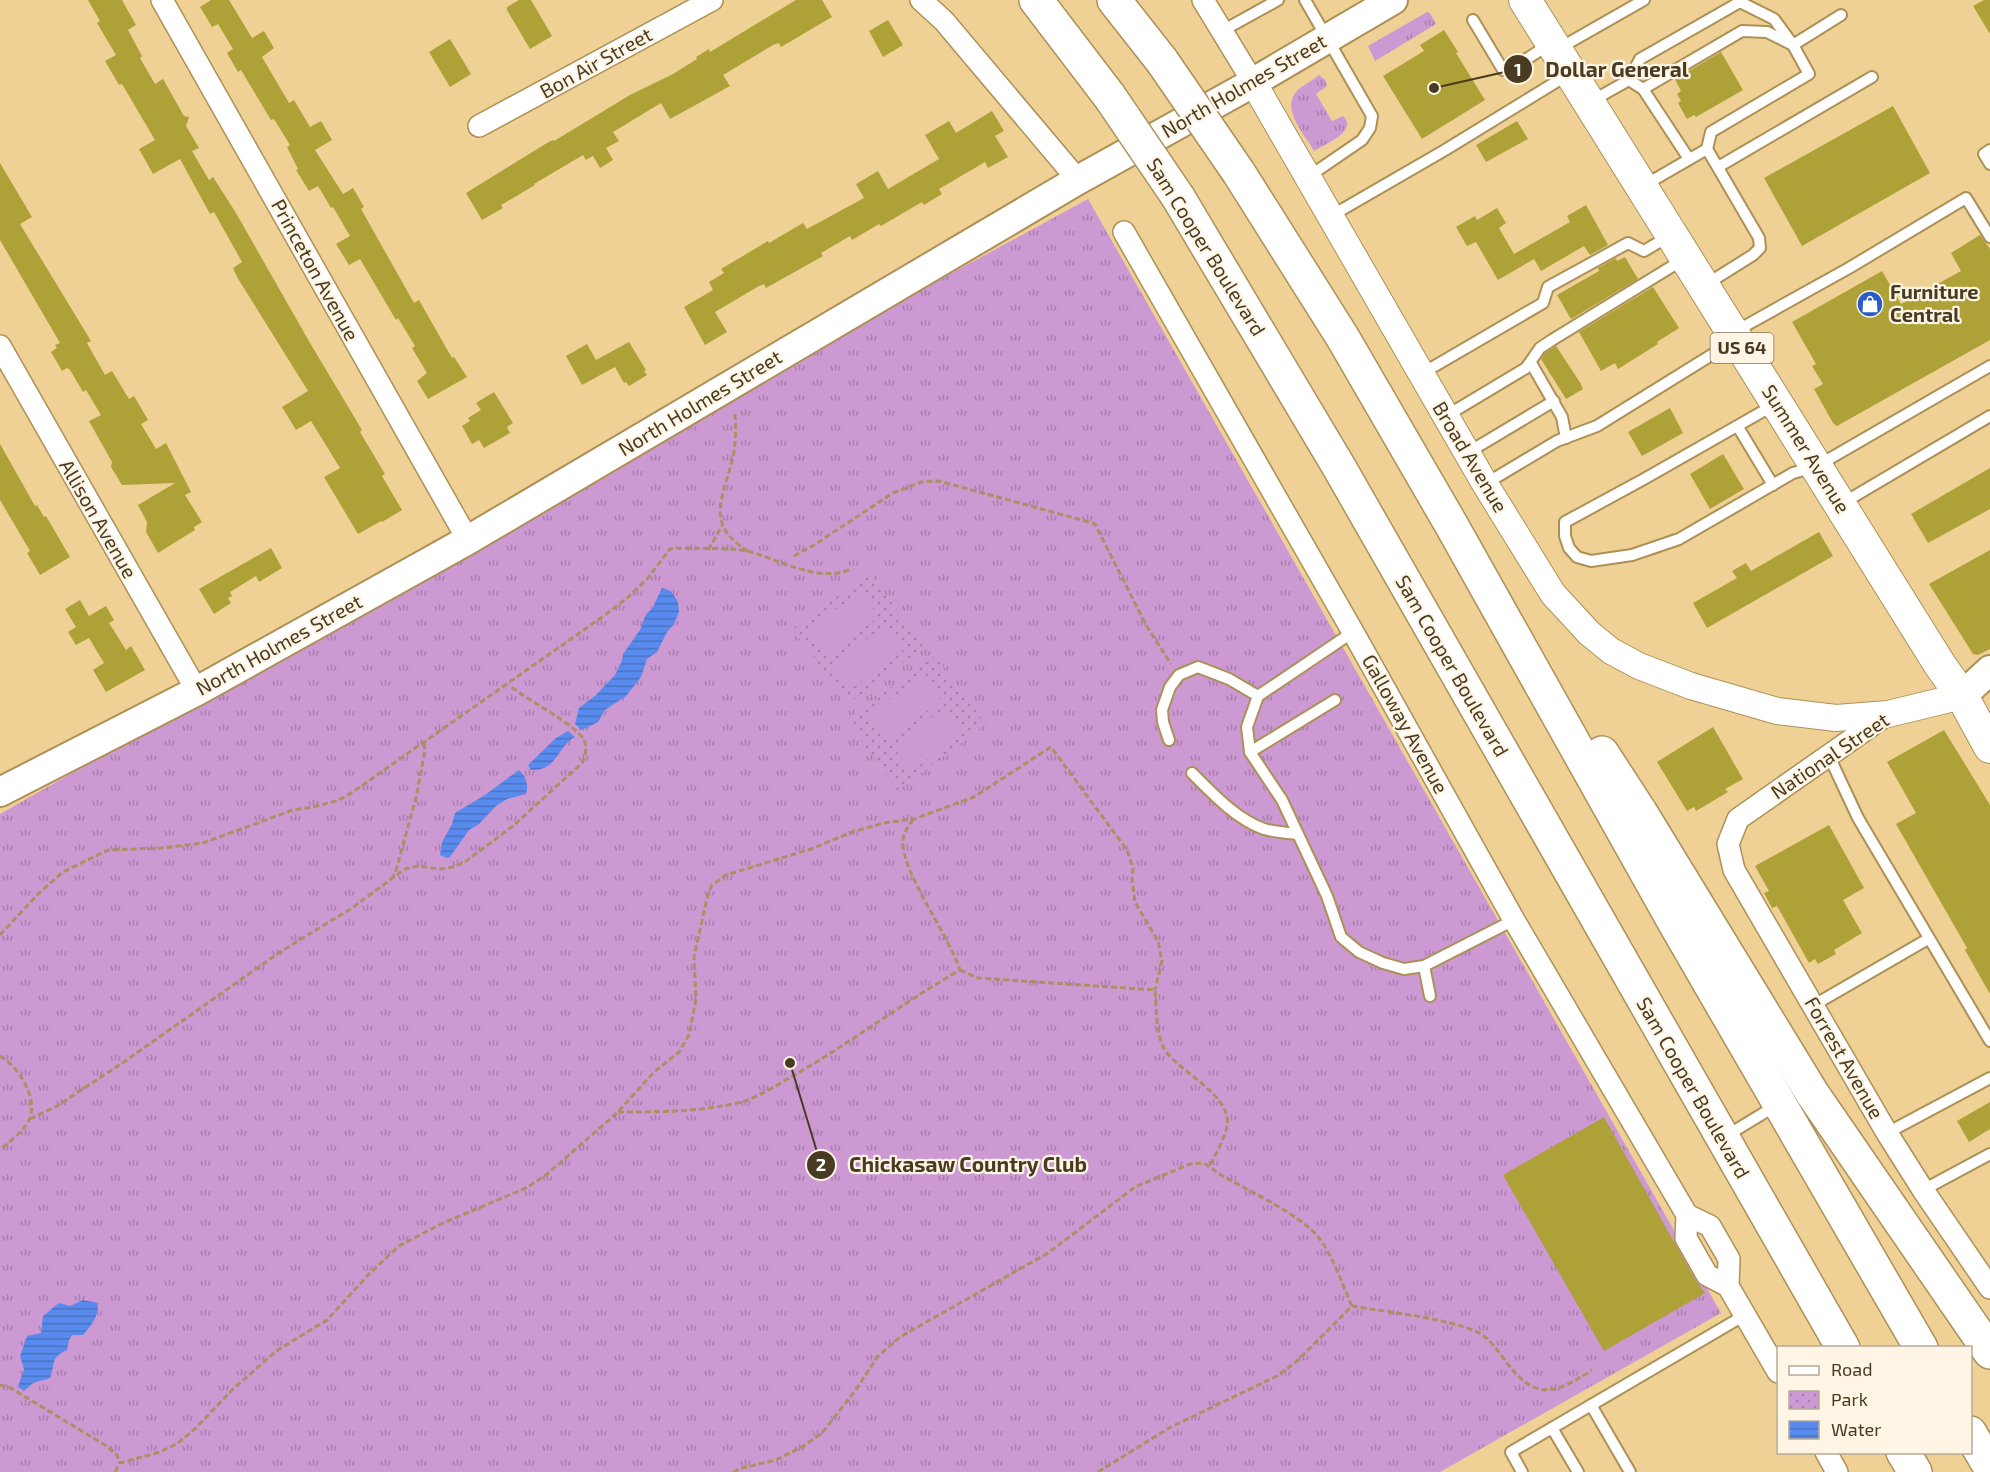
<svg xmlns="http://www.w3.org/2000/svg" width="1990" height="1472" font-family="'Exo 2',sans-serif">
<defs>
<pattern id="grass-tufts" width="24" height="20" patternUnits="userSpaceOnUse" patternTransform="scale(1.5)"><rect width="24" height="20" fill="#cd99d3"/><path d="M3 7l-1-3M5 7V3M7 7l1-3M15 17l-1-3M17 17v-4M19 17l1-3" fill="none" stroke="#a87eab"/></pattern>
<pattern id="park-dots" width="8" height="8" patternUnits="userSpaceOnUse" patternTransform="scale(1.5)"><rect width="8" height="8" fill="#cd99d3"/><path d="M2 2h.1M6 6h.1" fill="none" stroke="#a87eab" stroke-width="1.8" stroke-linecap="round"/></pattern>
<pattern id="water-rules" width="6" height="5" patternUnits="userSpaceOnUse" patternTransform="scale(1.5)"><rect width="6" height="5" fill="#598aed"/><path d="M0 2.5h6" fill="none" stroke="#4c72c0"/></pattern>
</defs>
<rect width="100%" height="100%" fill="#f0d195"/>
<g fill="url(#grass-tufts)">
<path d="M1427,12L1430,13L1436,24L1375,61L1368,46Z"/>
<path d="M1319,75L1325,80L1327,86L1316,94L1332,121L1343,116C1359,131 1324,145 1314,151C1305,135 1281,109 1296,92C1302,85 1312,81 1319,75Z"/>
<path d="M1088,199L1721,1313L1440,1472H0V814L939,280Z"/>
</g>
<g fill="url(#park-dots)">
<path d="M870,573L924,647L849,703L792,629Z"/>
<path d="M935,656L986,724L898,791L846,720Z"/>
</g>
<g fill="#cd99d3">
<path d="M861,592L879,617L826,656L807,630Z"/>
<path d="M886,625L904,650L851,689L832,664Z"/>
<path d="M923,676L941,701L887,740L869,714Z"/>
<path d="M946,707L964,731L911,772L893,747Z"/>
</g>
<g fill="url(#water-rules)">
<path d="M662,588L671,591L678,602L679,612L674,624L667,632L657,652L647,659L641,677L626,696L605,710L598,722L582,730L575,724L579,708L596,695L615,675L622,661L623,654L640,630L646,614L652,609Z"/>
<path d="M568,731L575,737C556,747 558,771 531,770L528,765L556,738Z"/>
<path d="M519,770C526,776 529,786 526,794L507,799L496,806L479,824L469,830L450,857L447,858L440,855L442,842L452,824L455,813L485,795Z"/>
<path d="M83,1300L98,1303C98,1317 92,1325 83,1335H72L69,1340L67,1350C49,1358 56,1364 50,1378L33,1383L24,1391L18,1387L24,1369L20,1356L27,1336L41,1333L43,1316L59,1303L70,1306Z"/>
</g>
<g fill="#ada137">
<path d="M88,0H122L136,25L128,30L142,56L140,58L155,84L163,79L184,116L189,117L186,126L199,148L192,151L209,180L213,177L236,213L310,343L362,430L360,432L385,474L382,476L402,510L382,522L381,521L358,534L324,477L340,468L311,421L296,430L282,407L308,391L237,277L233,268L242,262L214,212L210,214L180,159L153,174L139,149L155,140L122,84L119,85L105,61L116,55L97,23L100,21Z"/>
<path d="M211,0H229L252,38L264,31L274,48L262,57L289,103L294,100L310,127L321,121L332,140L315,150L343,194L353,188L364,207L361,209L414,303L419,300L452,358L454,357L467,377L428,399L417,381L427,373L412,348L415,346L398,318L396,320L360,259L349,265L336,244L350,236L333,207L331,208L318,186L309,191L296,170L298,169L287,147L290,145L274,119L271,120L241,70L238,72L227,53L233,49L218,24L212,27L200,7Z"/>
<path d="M519,0H531L552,36L530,49L507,10V7Z"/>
<path d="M796,0H822L832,17L781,47L779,43L773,45L723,75L730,86L670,119L661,103L613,132L619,141L606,148L613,160L600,168L593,156L586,160L583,155L534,184L535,185L501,205L503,208L482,220L466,193L547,143L553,140L554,141L630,95L673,74L697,59L696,57L709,49L710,52Z"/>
<path d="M1984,0H1990V34L1973,6Z"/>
<path d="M888,20L903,45L883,57L869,31Z"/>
<path d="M1444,30L1458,52L1456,53L1485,100L1422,139L1383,76L1424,51L1420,45Z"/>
<path d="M450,39L471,74L450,87L429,52Z"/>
<path d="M1721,52L1743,90L1696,117L1694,115L1687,119L1678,103L1681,101L1677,94L1681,91L1675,79Z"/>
<path d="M1893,106L1930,173L1802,246L1764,178Z"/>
<path d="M992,111L1004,131L995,136L1008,157L988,168L985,162L939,189L942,194L924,205L922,202L881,226L879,224L852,240L850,236L821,253L823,256L766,288L764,284L759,286L715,312L727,332L705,345L684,307L713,290L709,282L724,273L721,269L768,241L769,243L803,223L807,229L864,198L856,184L878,171L888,189L939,159L925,135L949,121L956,133Z"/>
<path d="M1517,121L1528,139L1486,162L1476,145Z"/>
<path d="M0,163L32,217L20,224L91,341L87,343L105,375L112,371L129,399L134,396L148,420L141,424L156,449L166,443L191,492L185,495L202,522L194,527L195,530L158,553L146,532L147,522L138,505L175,483L122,485L111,467L112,462L89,421L101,415L86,390L83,392L70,370L67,368L62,371L51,352L57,348L55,345L60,343L0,240Z"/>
<path d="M1586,205L1608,245L1590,255L1584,246L1541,271L1534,259L1498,280L1476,242L1467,246L1456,227L1475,216L1477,220L1497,208L1506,223L1499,228L1514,254L1570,222L1567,216Z"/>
<path d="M1980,235L1990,249V340L1837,426L1833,423L1814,389L1823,384L1812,366L1816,364L1792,322L1882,271L1901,304L1961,271L1951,253Z"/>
<path d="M1625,257L1638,279L1571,319L1557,295L1599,271L1598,268L1616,258L1617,261Z"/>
<path d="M1653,287L1679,328L1657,342L1658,344L1618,369L1615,363L1601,371L1579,332Z"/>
<path d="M629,342L646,370L644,371L647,375L629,386L626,382L624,383L615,367L582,385L566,356L587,344L596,360Z"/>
<path d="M1556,346L1581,384L1583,389L1566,399L1541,359L1545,353Z"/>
<path d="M494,392L513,423L507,427L510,433L484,448L479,440L472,444L462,426L470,421L468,418L481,410L476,403Z"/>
<path d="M1670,408L1683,433L1642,456L1628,432Z"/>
<path d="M0,444L35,506L37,505L44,517L46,516L70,557L40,575L27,553L30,551L0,500Z"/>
<path d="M1723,454L1744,489L1710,509L1690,474Z"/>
<path d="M1990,468V509L1928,543L1911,514Z"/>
<path d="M1819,532L1833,556L1707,628L1693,603L1737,578L1732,571L1746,563L1751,571Z"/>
<path d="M271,548L282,568L259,582L256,576L230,592L232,596L228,598L231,603L214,614L199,589Z"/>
<path d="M1990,550V649L1978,655L1973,654L1929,584Z"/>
<path d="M80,600L89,616L106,606L114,620L109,623L126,650L131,646L145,670L106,692L93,670L104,663L89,638L76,645L68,632L76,627L65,609Z"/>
<path d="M1713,727L1743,779L1725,789L1728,792L1696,811L1694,807L1687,811L1657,762Z"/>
<path d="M1944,730L1990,805V994L1965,950L1967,948L1896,824L1916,813L1887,762Z"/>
<path d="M1829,825L1864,888L1843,900L1862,933L1834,950L1836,954L1818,964L1815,959L1809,963L1777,906L1772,908L1764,893L1769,891L1755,866Z"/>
<path d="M1990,1102V1129L1969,1142L1957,1121Z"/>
<path d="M1604,1117L1696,1281L1705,1293L1604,1351L1503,1175Z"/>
</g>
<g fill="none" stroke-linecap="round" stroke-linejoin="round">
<defs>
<g id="service">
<path d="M1305,0L1372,116L1370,128L1362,140L1308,177"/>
<path d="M1473,20L1503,70H1510L1548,45"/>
<path d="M1222,31L1278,0"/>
<path d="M1558,49L1644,0"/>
<path d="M1629,80L1643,89L1689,159"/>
<path d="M1643,89L1742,31L1767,32L1793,45L1809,74L1711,132L1707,149"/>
<path d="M1590,102L1629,80L1640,59L1740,2L1774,19L1793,45L1841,15"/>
<path d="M1990,150L1984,154L1990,164"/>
<path d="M1718,167L1872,77"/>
<path d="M1643,186L1707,149L1759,238L1760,248L1753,255L1705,285"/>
<path d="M1331,216L1445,150L1569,74"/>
<path d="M1736,331L1849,268L1966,198L1990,237"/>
<path d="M1531,363L1562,417L1566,438"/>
<path d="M1421,374L1543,303L1548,287L1628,243L1644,251L1669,236"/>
<path d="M1774,405L1644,479L1565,522V536L1569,548L1577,557L1591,561L1632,555L1679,539L1793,473L1817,466L1990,366"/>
<path d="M1446,416L1526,368L1540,348L1552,340L1684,259"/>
<path d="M1738,427L1773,485"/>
<path d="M1467,453L1554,401"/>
<path d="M1485,484L1557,441L1597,426L1734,341"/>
<path d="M1843,503L1990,416"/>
<path d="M1353,632L1258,696L1247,727L1250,752L1282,800L1327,896L1341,937L1359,952L1383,963L1404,969L1424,966L1514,920"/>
<path d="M1169,740L1163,722L1162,710L1170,687L1179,675L1198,667L1229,679L1258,696"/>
<path d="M1250,752L1335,700"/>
<path d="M1829,756L1858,818L1990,1041"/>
<path d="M1192,773C1213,794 1236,819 1264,829C1274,832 1287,833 1298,834"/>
<path d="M1424,966L1430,996"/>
<path d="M1814,1005L1928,939"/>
<path d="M1887,1133L1990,1078"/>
<path d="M1726,1136L1777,1105"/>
<path d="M1923,1190L1990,1154"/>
<path d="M1591,1405L1630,1472"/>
<path d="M1552,1428L1578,1472"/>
<path d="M1522,1472L1511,1452L1745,1315"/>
</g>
<g id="minor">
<path d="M162,0L468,540"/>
<path d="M921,0L944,21L1078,180"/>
<path d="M1203,0L1253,82"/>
<path d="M479,126L712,0"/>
<path d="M1124,232L1353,632L1514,920L1687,1215L1686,1238L1707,1275L1728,1286L1778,1372"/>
<path d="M0,346L197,691"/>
<path d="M1888,714L1738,819L1728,844L1734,870L1887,1133L1923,1190L1990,1288"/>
<path d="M1687,1215L1710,1226L1729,1259L1728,1286"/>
<path d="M1826,1452L1837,1472"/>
</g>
<path id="tertiary" d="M1253,82L1485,484L1553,594L1589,633L1611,651L1639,666L1691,686L1777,711L1836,718L1888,714L1962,696"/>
<g id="secondary">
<path d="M1962,696L1990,670"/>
<path d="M0,792L197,691L468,540L1078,180L1240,90L1393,0"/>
</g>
<path id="primary" d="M1525,0L1940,665L1962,696L1990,747"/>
<g id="motorway">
<path d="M1036,0L1110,97"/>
<path d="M1114,0L1162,61"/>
<path d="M1239,173L1343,338L1452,526L1677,927L1921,1348"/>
<path d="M1178,197L1339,467L1843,1348"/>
<path d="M1602,753L1641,813L1812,1093L1990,1352"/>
<path d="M1970,1433L1990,1467"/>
<path d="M1903,1452L1915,1472"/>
</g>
</defs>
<use href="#service" stroke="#ae9056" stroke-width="14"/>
<use href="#minor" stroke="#ae9056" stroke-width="24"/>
<use href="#tertiary" stroke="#ae9056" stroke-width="28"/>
<use href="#secondary" stroke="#ae9056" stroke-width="32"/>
<use href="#primary" stroke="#ae9056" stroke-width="34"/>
<use href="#motorway" stroke="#ae9056" stroke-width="36"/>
<g stroke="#a99164" stroke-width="3" stroke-dasharray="6 3" stroke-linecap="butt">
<path d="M735,414C736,430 736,446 732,461C722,501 705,524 748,551"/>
<path d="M708,550L722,526"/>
<path d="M794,556L814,545L893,493L921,482L939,481L1089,522L1095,524L1146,625L1171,664"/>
<path d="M391,879L395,874L416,798L425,750L423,742"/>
<path d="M0,935L39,893L63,872L108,850L162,848L203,843L293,810L313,807L336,801L347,796L598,620L626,599L647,579L670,549L676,548C696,549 733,547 751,552C782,561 817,582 849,570"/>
<path d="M960,970L978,978L1155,990C1157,1008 1155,1034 1165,1050C1180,1073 1233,1095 1227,1127C1224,1139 1216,1154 1210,1165"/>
<path d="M0,1056C18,1067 39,1097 29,1120C23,1132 10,1141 0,1150"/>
<path d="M618,1112C659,1112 701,1112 741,1102C760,1097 780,1083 798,1073C853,1041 904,1002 960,970C950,937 899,869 903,839C904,832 909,825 914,819"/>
<path d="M30,1119L57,1106L121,1064L280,952L352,908L405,869L418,866L440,869L453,867L465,862L513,826L582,763C586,754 588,745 582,737C567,719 528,701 509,685"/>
<path d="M0,1385L9,1387L105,1445L117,1455L120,1463"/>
<path d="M115,1472L120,1463L160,1452L178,1443L196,1428L232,1390L276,1351L327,1320L370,1273L399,1246L443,1223L526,1188L546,1175L618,1112L654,1072L679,1052L689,1035L696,999L694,957L708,894L712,885L726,875L811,849L852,832L884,823L914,819L974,797L1051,747L1127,850L1133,868L1132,879L1135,902L1158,941L1162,961L1155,990"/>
<path d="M733,1472L742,1468L776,1460L802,1447L822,1433L855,1391L878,1356L900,1337L1048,1253L1135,1187L1190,1164L1204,1163L1221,1175C1247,1190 1303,1216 1319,1238C1334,1258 1342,1284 1352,1306"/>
<path d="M1098,1472L1169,1428L1277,1376L1296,1362L1352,1306C1391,1313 1433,1316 1470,1329C1485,1334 1492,1343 1501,1355C1532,1398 1548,1399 1592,1370"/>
</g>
<use href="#service" stroke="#fff" stroke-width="10"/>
<use href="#minor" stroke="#fff" stroke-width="21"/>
<use href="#tertiary" stroke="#fff" stroke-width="26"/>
<use href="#secondary" stroke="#fff" stroke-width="28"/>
<use href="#primary" stroke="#fff" stroke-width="32"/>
<use href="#motorway" stroke="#fff" stroke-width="33"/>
<defs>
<g id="motorway-bridge">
<path d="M1162,61L1239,173"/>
<path d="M1110,97L1178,197"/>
</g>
</defs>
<use href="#motorway-bridge" stroke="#ae9056" stroke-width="36" stroke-linecap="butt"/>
<use href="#motorway-bridge" stroke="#fff" stroke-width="33"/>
</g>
<defs>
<symbol id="shop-disc" viewBox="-11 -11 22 22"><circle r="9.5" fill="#295cca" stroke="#fff5e4"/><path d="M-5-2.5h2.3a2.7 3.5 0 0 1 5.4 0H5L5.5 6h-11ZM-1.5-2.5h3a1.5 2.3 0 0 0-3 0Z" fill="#fff"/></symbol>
</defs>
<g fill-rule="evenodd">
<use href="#shop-disc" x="1855" y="289" width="30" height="30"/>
</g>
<g text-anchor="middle" stroke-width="4.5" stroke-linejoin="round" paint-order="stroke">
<rect fill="#fff5e4" stroke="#7f735c" stroke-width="1.5" x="1710.5" y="333" width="63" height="30" rx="4.5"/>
<g font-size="18" font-weight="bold" fill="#483b22">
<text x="1742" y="354">US 64</text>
</g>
<g font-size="20" fill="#483b22" stroke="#fff5e4">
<text transform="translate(596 63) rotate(-29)" y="7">Bon Air Street</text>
<text transform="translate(1244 86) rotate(-30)" y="7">North Holmes Street</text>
<text transform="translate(1206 247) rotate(58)" y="7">Sam Cooper Boulevard</text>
<text transform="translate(315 270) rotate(61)" y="7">Princeton Avenue</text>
<text transform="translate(700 403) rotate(-31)" y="7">North Holmes Street</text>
<text transform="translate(1806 449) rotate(58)" y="7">Summer Avenue</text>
<text transform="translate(1470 457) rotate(59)" y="7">Broad Avenue</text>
<text transform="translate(98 519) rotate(60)" y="7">Allison Avenue</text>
<text transform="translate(279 645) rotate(-29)" y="7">North Holmes Street</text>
<text transform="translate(1452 666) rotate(60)" y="7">Sam Cooper Boulevard</text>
<text transform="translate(1405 724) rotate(61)" y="7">Galloway Avenue</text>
<text transform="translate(1830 756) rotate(-34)" y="7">National Street</text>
<text transform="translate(1844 1058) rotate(60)" y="7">Forrest Avenue</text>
<text transform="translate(1693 1088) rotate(60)" y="7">Sam Cooper Boulevard</text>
</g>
<g font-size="20" font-weight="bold" fill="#483b22" stroke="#fff5e4" text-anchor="start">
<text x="1890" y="299">Furniture<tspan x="1890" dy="23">Central</tspan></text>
</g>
</g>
<path fill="none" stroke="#483b22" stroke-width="2" d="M1434 88L1518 69M790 1063L821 1165"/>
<g fill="#483b22" stroke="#fff5e4" stroke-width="2">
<circle cx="1434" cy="88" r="6"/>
<circle cx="790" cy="1063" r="6"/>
<circle cx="1518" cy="69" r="15"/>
<circle cx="821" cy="1165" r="15"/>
</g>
<g font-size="18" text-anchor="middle" font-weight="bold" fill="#fff">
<text x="1518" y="76">1</text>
<text x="821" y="1171">2</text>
</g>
<g font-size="21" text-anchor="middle" font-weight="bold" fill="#483b22" stroke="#fff5e4" stroke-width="4.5" stroke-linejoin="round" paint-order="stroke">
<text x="1617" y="77">Dollar General</text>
<text x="968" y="1172">Chickasaw Country Club</text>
</g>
<rect x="1777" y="1346" width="195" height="108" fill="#fff5e4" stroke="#b6ab96" stroke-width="1.5"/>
<rect x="1789" y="1366" width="30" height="9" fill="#ffffff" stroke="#b6ab96" stroke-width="1.5"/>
<text x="1831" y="1376" font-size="18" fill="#483b22">Road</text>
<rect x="1789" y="1391" width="30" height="18" fill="url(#park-dots)" stroke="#b6ab96" stroke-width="1.5"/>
<text x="1831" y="1406" font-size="18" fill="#483b22">Park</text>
<rect x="1789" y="1421" width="30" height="18" fill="url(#water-rules)" stroke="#b6ab96" stroke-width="1.5"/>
<text x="1831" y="1436" font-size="18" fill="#483b22">Water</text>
</svg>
